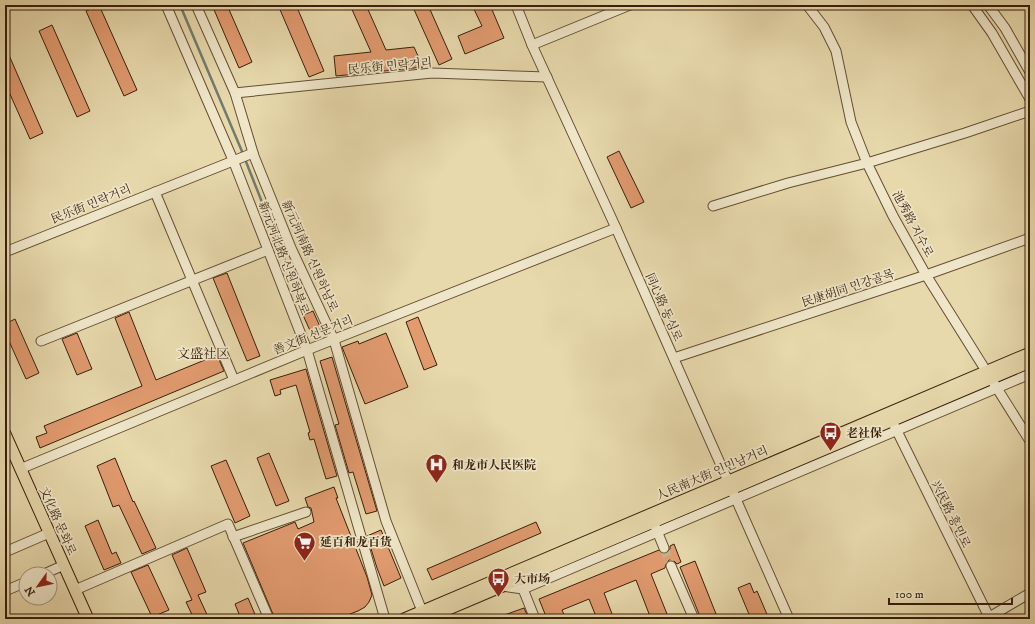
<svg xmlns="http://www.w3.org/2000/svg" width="1035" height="624" font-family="'IM FELL DW Pica','Noto Serif SC','Noto Serif KR',serif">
<rect width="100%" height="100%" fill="#e7d9ac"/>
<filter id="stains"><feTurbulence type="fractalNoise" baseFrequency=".005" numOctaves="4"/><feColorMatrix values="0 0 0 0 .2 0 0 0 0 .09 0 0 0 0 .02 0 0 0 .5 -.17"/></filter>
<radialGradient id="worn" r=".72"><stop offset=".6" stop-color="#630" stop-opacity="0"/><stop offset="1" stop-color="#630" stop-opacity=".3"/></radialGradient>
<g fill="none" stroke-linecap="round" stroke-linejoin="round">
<path stroke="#737b70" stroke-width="2.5" d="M180,5L241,149L301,301L306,310"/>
</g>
<g fill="#e19b6f" stroke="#381f0b">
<path d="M99,5L137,90L124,96L86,11Z"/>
<path d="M212,5H227L252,62L239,68Z"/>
<path d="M278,5H296L324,71L309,77Z"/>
<path d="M350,5H366L386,50L414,47L423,67L336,76L334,56L371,52Z"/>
<path d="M412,5H428L452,59L439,65Z"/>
<path d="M472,5H490L504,38L465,54L458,36L482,26Z"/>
<path d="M52,25L90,111L77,117L39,31Z"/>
<path d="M5,46L43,133L30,139L5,83Z"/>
<path d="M619,151L644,202L631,208L607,157Z"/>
<path d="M227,273L260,356L247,361L213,278Z"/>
<path d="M313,311L322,331L312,335L303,315Z"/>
<path d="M129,312L156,380L217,355L224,371L40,448L36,437L47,433L44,426L142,386L115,318Z"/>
<path d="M418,317L437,365L424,370L406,322Z"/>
<path d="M15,319L39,373L26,379L5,332V324Z"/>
<path d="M77,333L92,369L77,375L62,339Z"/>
<path d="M386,333L408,387L365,404L342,347L358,341L359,344Z"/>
<path d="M332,357L377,511L366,514L353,472L349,473L335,425L339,424L320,361Z"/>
<path d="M306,369L337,476L326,479L314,439L310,440L308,433L310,432L296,385L280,390L281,394L275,396L270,380Z"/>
<path d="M269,453L289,501L276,506L257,458Z"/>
<path d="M115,458L133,502L134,501L156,548L142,554L119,505L113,507L97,466Z"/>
<path d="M226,460L250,516L235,523L211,466Z"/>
<path d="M334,487L338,498H336L367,577L372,595L369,602L365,607L358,611L337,619H275L243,543L295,522L298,529L314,522L311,508L308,507L305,498Z"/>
<path d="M98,520L112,554L116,552L121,563L104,570L85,526Z"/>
<path d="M536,522L541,533L432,580L427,569Z"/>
<path d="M381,530L401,578L384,586L377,568L367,536Z"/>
<path d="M674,544L681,562L677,564L674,561L669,560L666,563L665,568L651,574L669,619H651L636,580L604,593L614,619H597L589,599L562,610L566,619H547L539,599L659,550L663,554L667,553L670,549V546Z"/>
<path d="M187,548L206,592L198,595L209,619H194L186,602L192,600L172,555Z"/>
<path d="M695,561L718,619H701L680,567Z"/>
<path d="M148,565L169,610L152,617L131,572Z"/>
<path d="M750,583L754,593L757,591L769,619H751L738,588Z"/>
<path d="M248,598L257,619H241L235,604Z"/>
<path d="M524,608L529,619H497L496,618Z"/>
</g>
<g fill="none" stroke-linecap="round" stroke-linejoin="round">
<path stroke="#c4b48c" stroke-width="9" stroke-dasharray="9 4.5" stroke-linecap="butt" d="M664,548L671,566"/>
<defs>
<g id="minor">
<path d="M166,5L233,160L307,350L385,619"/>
<path d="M196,5L235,93L254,156L291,248L334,340L386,521L422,611"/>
<path d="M516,5L532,45L616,228L789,619"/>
<path d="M807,5L824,27L836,51L851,122L867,163L893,216L926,275L1030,441"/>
<path d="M972,5L992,33L1030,99"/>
<path d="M988,5L1005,28L1030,72"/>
<path d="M532,45L630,5"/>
<path d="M235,93L432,73L547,77"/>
<path d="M155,192L234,380"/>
<path d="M713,206L788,183L867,163L965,133L1030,111"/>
<path d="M5,252L253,153"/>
<path d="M41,341L268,250"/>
<path d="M674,358L926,275L1030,238"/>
<path d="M894,425L990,619"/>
<path d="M20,469L307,350L616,228"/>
<path d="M655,526L664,548"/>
<path d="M233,537L306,512"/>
<path d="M5,552L49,533"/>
<path d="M671,566L694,619"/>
<path d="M44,574L64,565"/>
<path d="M502,586L523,589L1030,374"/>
<path d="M523,589L535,619"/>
<path d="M75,590L228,524L269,619"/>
<path d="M5,591L26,582"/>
<path d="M986,619L1030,593"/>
</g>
<g id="major">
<path d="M5,434L88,619"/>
<path d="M404,619L1030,353"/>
<path d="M425,619L1030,362"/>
</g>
</defs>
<use href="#minor" stroke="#644e33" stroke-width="11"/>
<use href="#major" stroke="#381f0b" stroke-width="13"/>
<use href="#minor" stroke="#efe6c9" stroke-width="9"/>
<use href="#major" stroke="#e7d9ac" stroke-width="11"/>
</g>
<defs>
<symbol id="bus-pin" viewBox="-11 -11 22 30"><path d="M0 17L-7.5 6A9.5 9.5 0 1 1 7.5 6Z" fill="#8f2418" stroke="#efe6c9"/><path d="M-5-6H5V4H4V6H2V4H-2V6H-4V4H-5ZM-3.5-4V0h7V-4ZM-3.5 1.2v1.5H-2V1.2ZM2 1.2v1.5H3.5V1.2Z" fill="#fff"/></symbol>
<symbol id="hospital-pin" viewBox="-11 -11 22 30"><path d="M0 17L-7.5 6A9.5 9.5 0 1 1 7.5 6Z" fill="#8f2418" stroke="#efe6c9"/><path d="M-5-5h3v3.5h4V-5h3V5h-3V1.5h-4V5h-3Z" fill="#fff"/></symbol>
<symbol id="supermarket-pin" viewBox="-11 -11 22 30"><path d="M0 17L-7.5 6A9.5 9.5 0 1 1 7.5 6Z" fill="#8f2418" stroke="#efe6c9"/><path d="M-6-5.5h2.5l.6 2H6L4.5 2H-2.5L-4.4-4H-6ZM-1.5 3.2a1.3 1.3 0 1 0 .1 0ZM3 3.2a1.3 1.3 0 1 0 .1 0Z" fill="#fff"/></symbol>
</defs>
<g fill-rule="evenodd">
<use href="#bus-pin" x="818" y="420" width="25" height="34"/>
<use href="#hospital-pin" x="424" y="452" width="25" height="34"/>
<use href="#supermarket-pin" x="292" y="530" width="25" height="34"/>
<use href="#bus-pin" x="486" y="566" width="25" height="34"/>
</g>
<g text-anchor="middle" stroke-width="3.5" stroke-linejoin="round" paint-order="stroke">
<g font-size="12" fill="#381f0b" stroke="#efe6c9">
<text transform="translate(390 66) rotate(-5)" y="4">民乐街 민락거리</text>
<text transform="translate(91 204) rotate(-22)" y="4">民乐街 민락거리</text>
<text transform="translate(913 224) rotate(62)" y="4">池秀路 지수로</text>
<text transform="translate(310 256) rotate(66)" y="4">新元河南路 신원하남로</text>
<text transform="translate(284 258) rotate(69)" y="4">新元河北路 신원하북로</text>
<text transform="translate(848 288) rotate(-18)" y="4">民康胡同 민강골목</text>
<text transform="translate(664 307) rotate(66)" y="4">同心路 동심로</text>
<text transform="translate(313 335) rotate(-22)" y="4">善文街 선문거리</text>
<text transform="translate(712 473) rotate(-23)" y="4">人民南大街 인민남거리</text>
<text transform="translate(951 514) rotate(64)" y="4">兴民路 흥민로</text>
<text transform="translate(58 521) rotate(66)" y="4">文化路 문화로</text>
</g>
<g font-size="12" font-weight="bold" fill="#381f0b" stroke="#efe6c9" text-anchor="start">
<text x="846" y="437">老社保</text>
<text x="452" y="469">和龙市人民医院</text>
<text x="320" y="546">延百和龙百货</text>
<text x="514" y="583">大市场</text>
</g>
<g font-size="13" fill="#381f0b" stroke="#efe6c9">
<text x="203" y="358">文盛社区</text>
</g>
</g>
<rect width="1035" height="624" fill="none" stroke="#e7d9ac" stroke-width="20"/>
<rect x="6" y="6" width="1023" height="612" fill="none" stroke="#381f0b" stroke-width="2"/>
<rect x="10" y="10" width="1015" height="604" fill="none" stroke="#381f0b"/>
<g transform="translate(38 586) rotate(237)"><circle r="19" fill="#efe6c9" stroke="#a6967d"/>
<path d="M0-3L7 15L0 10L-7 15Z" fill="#8f2418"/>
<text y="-6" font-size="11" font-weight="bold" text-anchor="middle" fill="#381f0b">N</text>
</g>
<path d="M889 598v6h123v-6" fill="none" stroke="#381f0b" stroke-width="2"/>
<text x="895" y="598" font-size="12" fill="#381f0b" stroke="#efe6c9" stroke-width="3" paint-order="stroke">100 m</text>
<rect width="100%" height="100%" filter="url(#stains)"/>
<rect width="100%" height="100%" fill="url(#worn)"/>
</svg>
